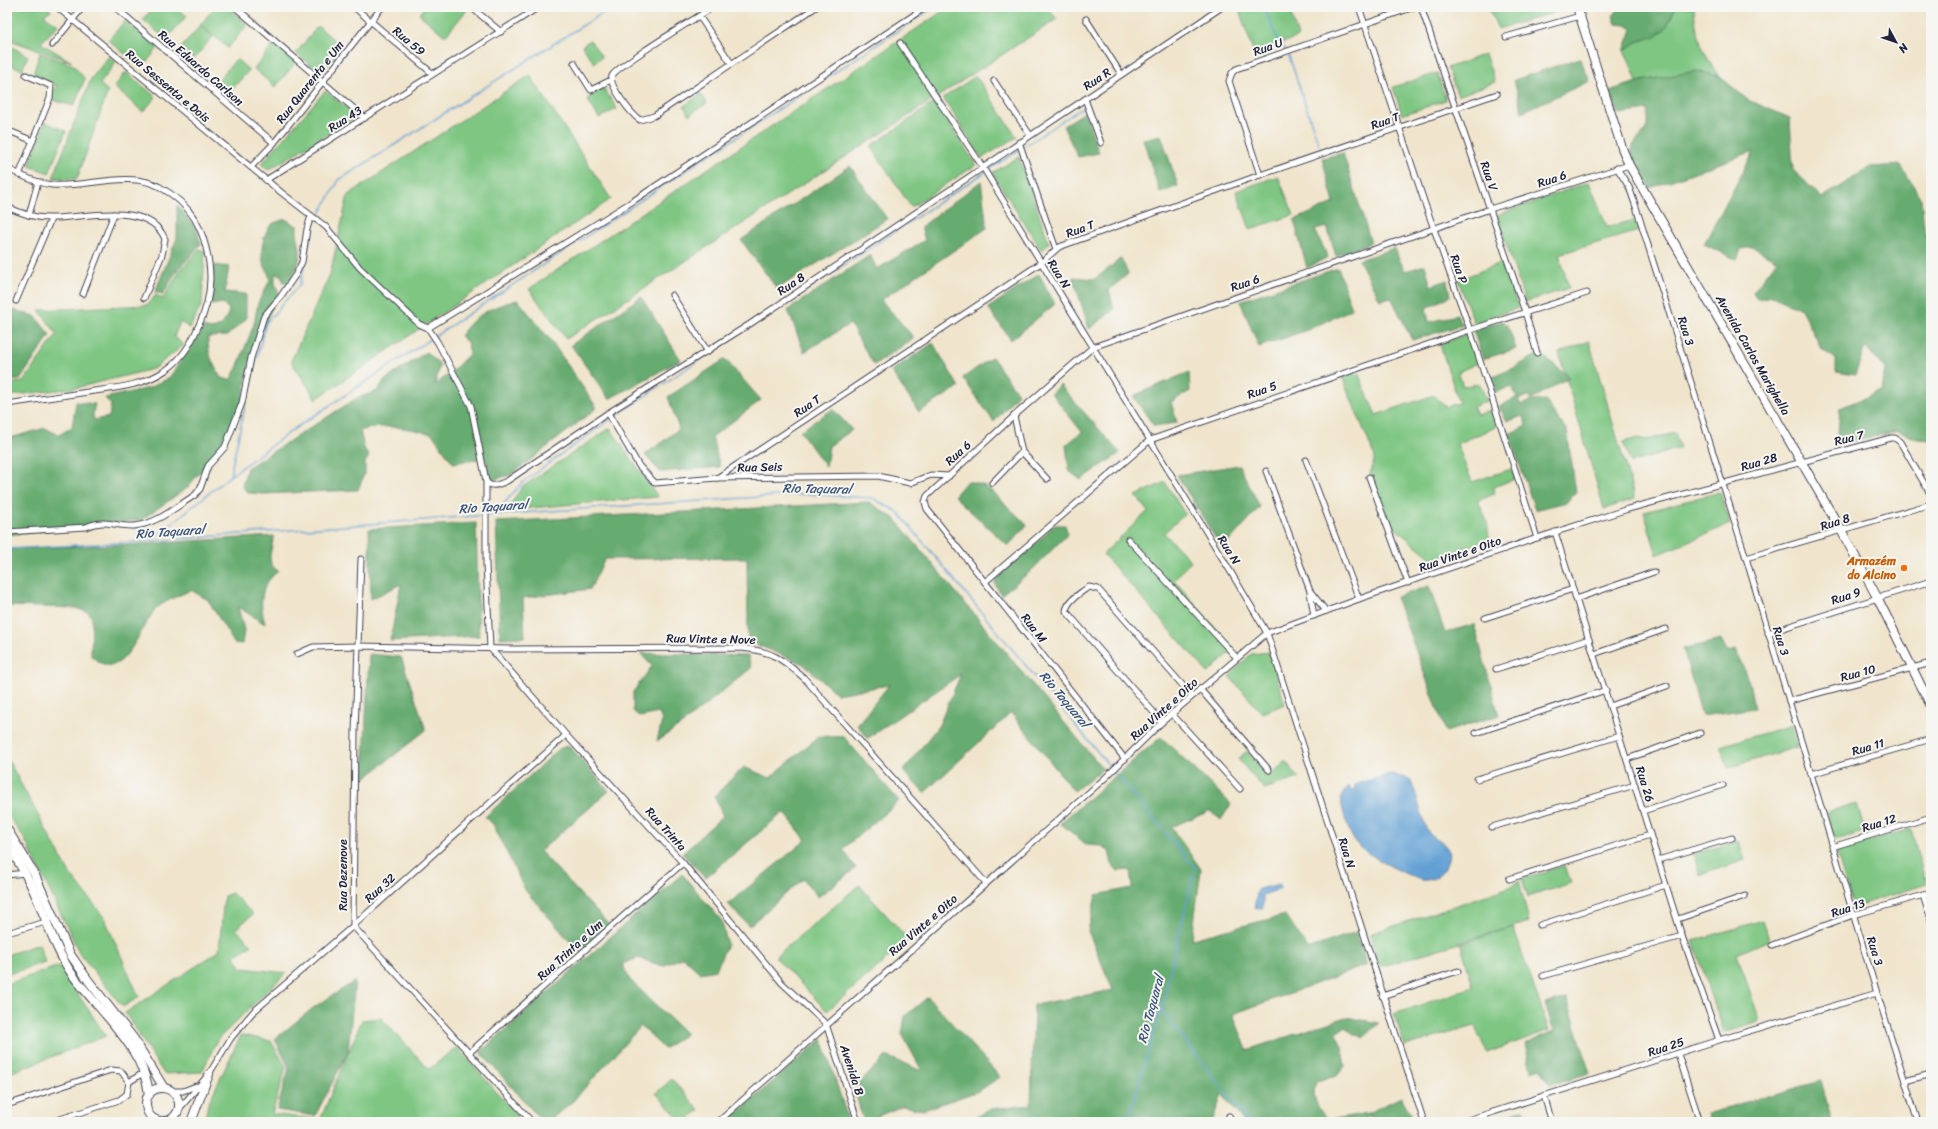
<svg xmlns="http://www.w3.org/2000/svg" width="1938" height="1129" font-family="Sriracha,sans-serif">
<rect width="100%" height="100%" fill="#f6f6f2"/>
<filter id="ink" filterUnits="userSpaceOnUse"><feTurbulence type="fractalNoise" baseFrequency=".025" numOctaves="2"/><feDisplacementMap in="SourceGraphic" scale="8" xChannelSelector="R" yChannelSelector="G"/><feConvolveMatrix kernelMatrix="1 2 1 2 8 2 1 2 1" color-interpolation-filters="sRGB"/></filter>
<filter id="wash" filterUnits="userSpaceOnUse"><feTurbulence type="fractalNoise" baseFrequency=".012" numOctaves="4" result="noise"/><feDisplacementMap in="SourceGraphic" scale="16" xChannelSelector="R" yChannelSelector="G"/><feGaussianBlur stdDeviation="0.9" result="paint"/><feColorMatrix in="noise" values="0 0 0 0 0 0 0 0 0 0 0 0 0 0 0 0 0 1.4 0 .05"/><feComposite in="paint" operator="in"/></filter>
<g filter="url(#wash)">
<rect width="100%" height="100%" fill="#f0e5cc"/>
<g fill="#7ec682" stroke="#50745e">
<path d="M17,7H47L51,10L44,15L58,25L41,43L72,62L7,39V12L11,15Z"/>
<path d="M153,7H175L187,16L166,39L143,20Z"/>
<path d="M215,7H227L248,24L228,48L200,25Z"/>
<path d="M425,7H463L467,10L445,36L419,14Z"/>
<path d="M949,7H1047L1057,19L566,339L529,289Z"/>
<path d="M1238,7H1289L1298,37L1254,53Z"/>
<path d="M1488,7H1569L1570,8L1498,29Z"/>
<path d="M1676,7H1694C1695,33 1704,56 1719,76L1696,71L1637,82L1630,62L1624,51L1637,42L1656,36L1666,28Z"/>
<path d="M125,21L158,48L142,68L108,40Z"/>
<path d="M200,26L213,36L194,59L181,48Z"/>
<path d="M318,26L343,48L321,74L296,53Z"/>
<path d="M590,40L602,57L594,63L582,46Z"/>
<path d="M275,43L297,61L275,87L254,69Z"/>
<path d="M7,44L28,56L22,70L11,65L7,74Z"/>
<path d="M40,53L73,65L85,79L74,106L52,100L56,85L33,74Z"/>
<path d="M1485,54L1495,82L1458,96L1447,68Z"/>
<path d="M109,56L116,62L100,84L108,91L77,179L53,178L91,79Z"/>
<path d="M236,59L249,70L230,92L217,82Z"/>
<path d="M126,72L156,97L143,112L114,87Z"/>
<path d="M1437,73L1446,100L1402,115L1393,87Z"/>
<path d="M530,75L611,199L316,399L291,361L330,274L348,195Z"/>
<path d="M976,76L1017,137L982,158L943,98Z"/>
<path d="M603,87L617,109L599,118L587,99Z"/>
<path d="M325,91L358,116L268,170L261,164Z"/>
<path d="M701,94L707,103L689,115L684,106Z"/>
<path d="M935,102L976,165L911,207L871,146Z"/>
<path d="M45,122L66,131L49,173L29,166Z"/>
<path d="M1019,157L1049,243L1042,251L992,173Z"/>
<path d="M1278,176L1294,215L1250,229L1236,191Z"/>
<path d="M1589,182L1607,227L1635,220L1639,231L1559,254L1569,288L1525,302L1497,215Z"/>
<path d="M199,249L205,251L202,304L190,328L180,322L174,337L184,345L153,369L76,388L7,396V384L23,382L57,334L39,310L147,305L156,295L163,299L179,272Z"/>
<path d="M1503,262L1518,308L1474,323L1458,280Z"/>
<path d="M1468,333L1478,363L1458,372L1463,386L1480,384L1487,401L1473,407L1477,415L1490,410L1496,427L1457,444L1472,482L1511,469L1515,479L1493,487L1494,494L1478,501L1487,521L1489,539L1433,560L1390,524L1370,474L1375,457L1342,377L1358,373L1376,415L1434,395L1446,407L1459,403L1440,345Z"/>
<path d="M1589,341L1635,499L1604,509L1559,353Z"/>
<path d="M610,428L658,497L507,510L522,487Z"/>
<path d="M1675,433L1680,448L1631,463L1623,442L1638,438L1646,440Z"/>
<path d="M1165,482L1185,514L1164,533L1191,561L1174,580L1234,649L1208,673L1103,554L1148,511L1136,496Z"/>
<path d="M1720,492L1730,524L1657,555L1644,512Z"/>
<path d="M1269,652L1285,704L1262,713L1229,676L1251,654Z"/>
<path d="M1792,725L1797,747L1728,768L1720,746Z"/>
<path d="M1247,751L1270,776L1285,761L1299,778L1264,789L1238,759Z"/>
<path d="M7,758L70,874L104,917L139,997L123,1007L80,954L24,838L7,814Z"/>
<path d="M1857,803L1865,832L1834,840L1827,812Z"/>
<path d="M1911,829L1926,884L1853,907L1836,851Z"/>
<path d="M1738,841L1745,860L1700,875L1693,854Z"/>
<path d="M1565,865L1571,883L1528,897L1522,879Z"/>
<path d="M1519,880L1529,922L1379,967L1370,934L1510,887Z"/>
<path d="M859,885L909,940L827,1011L775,957Z"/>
<path d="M232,893L253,914L236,929L252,945L234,956L242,968L286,973L217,1040L202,1072L164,1074L125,1013L219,951L224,896Z"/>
<path d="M1763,920L1769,940L1737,954L1760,1021L1724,1032L1693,941Z"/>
<path d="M1513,927L1549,1030L1487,1053L1475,1026L1405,1046L1394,1014L1473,987L1461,944Z"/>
<path d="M39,944L45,962L9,974L7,955Z"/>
<path d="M59,966L106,1036L7,1074V984Z"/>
<path d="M381,1018L429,1069L457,1047L523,1122H204L208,1104L241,1035L271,1041L286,1067L272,1114L320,1120L362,1020Z"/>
<path d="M672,1079L699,1110L685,1122H682L656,1093Z"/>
</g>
<g fill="#66ab70" stroke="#446656">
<path d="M1620,7H1676L1666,28L1656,36L1637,42L1624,51L1632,29L1626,25L1616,24L1613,16Z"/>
<path d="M1580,58L1590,81L1522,112L1514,80Z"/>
<path d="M1696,71L1719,76L1748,100L1790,118L1793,170L1822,198L1870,167L1901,165L1921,199L1925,233L1931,249V440L1917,439L1898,431L1837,445L1840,408L1881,391L1885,369L1865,347L1855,375L1836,372V359L1822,350L1801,309L1772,296L1757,299L1753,292L1777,261L1753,247L1741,249L1737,260L1704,244L1754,151L1650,188L1631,157L1633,145L1645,131L1648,124V110L1619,114L1609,91L1637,82Z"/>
<path d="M1085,112L1099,153L1078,157L1063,126Z"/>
<path d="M1161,135L1178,186L1160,193L1143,139Z"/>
<path d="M1343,153L1371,243L1336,256L1327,227L1315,230L1328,257L1307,268L1294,220L1334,203L1322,158Z"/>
<path d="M850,166L887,219L777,289L741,240Z"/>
<path d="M981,181L987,228L881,300L914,338L874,365L850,324L804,352L788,310L870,255L877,269L925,240L921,227Z"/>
<path d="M177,205L196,228L201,244L176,272L163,294L155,292L177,238Z"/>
<path d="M285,219L297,226C296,237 301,246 300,255C299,265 293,276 287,284L284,283L281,275L275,274V283L279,293L252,351L242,403L223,443L187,488L141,520L7,535V439L45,428L59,435L72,427L76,402L95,404L93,413L94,420L109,417L111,405L105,398L149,388L169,378L204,327C217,333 226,322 229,310L223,303L212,305L211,280L215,265L229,267L225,292L246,294V319L227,336L208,337C207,353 213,364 221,378L230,380L237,368L254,324L258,303L270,280C269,273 265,268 263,262C260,252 263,233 271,225C274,222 281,221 285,219Z"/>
<path d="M1394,248L1405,271L1425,265L1431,286L1447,280L1450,296L1426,308L1429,322L1457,315L1463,325L1412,340L1391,297L1380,300L1359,260Z"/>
<path d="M1121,258L1128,274L1109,290L1114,310L1089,329L1073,277L1095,279Z"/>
<path d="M1338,268L1352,309L1310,329L1259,347L1240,301Z"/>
<path d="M1039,274L1055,304L1011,340L988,308Z"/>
<path d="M641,297L681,360L609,399L571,345Z"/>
<path d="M518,300L552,342L597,408L511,475L494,479L481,471L488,464L484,458L453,463L432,434C407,428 385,423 360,431L364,448L369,456L365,463V472L358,490L262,494L248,493L242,486L247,468L357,398L377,391L385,380L426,352L440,364L435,385L450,373L470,353L467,342L460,336C475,314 493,306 518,300Z"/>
<path d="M7,308L35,316L50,335L20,380L7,381Z"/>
<path d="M1503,321L1508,326L1516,349L1483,359L1473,330Z"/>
<path d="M933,343L959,387L919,412L891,371Z"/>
<path d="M1540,353L1569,377L1531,400L1529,396L1518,399L1521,405L1531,401L1545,400L1567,431L1576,493L1567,502L1535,510L1509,434L1526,426L1524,416L1507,421L1499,407L1517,397L1512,387L1495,392L1490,378L1514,368Z"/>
<path d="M992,357L1018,394L994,422L963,378Z"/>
<path d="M725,359L761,400L712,437L720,467L660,472L645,455L679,429L668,397Z"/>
<path d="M1189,372L1190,391L1171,402L1177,423L1154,426L1133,396Z"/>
<path d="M1060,385L1120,453L1081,480L1069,471L1066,445L1082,432L1051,393Z"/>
<path d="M833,409L852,430L829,446L826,467L800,431Z"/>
<path d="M1239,465L1260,507L1222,549L1177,475Z"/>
<path d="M967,481L986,486L1027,525L1008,546L954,496Z"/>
<path d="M869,502L895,519L1103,769L1074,791L1011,713L924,793L903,771L939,725L961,674L868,738L857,725L889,685L837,694L803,664L748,641L747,558L605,559L590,589L523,598L525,637L500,638L496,522Z"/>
<path d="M476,523L479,636L390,641L401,584L371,599L369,529Z"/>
<path d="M1053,525H1065L1068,534L1031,571L1001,595L995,584L996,580L1021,553L1039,541Z"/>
<path d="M274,536L270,555L271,565L278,571C260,586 259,601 265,624L238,607L244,630L242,644L234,643L208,600L191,590C181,595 167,600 158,607C144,619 128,670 107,665C101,664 95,659 91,656L92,618L88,612L75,608L7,606V549L142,544Z"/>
<path d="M1429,586L1445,633L1474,624L1499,715L1446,732L1396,597Z"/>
<path d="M1721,640L1727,652L1736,650L1749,682L1754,708L1702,716L1683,649Z"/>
<path d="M640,653L748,656L751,668L681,725L657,741L662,721L659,713L640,717L633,711V692L652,666Z"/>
<path d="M369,654L401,657L426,730L363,780Z"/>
<path d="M819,736L844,737L899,801L843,849L856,868L818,897L803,879L749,926L728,904L806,840L784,812L705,878L682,853L723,816L714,796L744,767L770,778Z"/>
<path d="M1161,737L1231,804L1221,820L1210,811L1171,827L1201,869L1192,939L1285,915L1308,949L1356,932L1367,965L1233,1014L1247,1050L1346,1017L1379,1023L1363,1038L1352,1033L1345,1027L1336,1033L1342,1047L1345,1066L1337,1076L1316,1081C1311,1097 1317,1108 1328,1120L1368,1113L1401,1097L1416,1122H1391L1389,1119L1368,1117L1356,1122H1244L1222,1094L1212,1122H968L989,1109L1031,1105L1034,1005L1113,990L1088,931L1096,895L1132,888L1130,870L1118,871L1112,865L1109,851L1102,846L1087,845L1060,823Z"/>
<path d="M566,746L571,748L609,791L540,851L609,925L579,952L525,890L493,824L485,817L559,749Z"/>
<path d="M682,874L722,921L727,944L716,970L700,973L683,957L663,966L638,958L622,964L630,980L686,1034L664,1049L641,1026L574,1100L548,1122H543L480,1052Z"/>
<path d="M355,981L348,1052L315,1116L277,1110L289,1068L275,1039L313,1008Z"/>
<path d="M928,997L1000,1077L979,1091L923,1110L902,1106L864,1122L854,1089L886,1056L922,1071L902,1034L905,1016Z"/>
<path d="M1567,998L1590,1073L1549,1085L1542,1068L1531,1071L1525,1044L1554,1031L1545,1004Z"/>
<path d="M822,1039L849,1122H726Z"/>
<path d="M1821,1081L1832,1122H1710L1707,1113Z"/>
<path d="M1523,1109L1528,1122H1488Z"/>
</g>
<g fill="#62a0d4" stroke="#426188">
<path d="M1390,774L1410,779C1417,791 1423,828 1430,834C1435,840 1445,842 1448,850C1450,856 1447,862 1445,868C1441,876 1431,881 1422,880C1409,877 1363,853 1356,843C1347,831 1344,813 1340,799L1345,790L1349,786L1351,791L1355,790L1354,785Z"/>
<path d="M1280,884V889L1263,895V908H1254L1258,889Z"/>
</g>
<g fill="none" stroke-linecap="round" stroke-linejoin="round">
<g stroke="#62a0d4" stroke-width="1.5">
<path d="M1264,7L1278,40L1288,53L1319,145"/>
<path d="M1023,147L1083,107"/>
<path d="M789,301L1020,149"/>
<path d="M230,476L294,429L934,7"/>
<path d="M495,514L523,482L615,416L737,335"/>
<path d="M150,541L230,476L249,387L266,323L300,284L313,226L339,180L612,7"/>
<path d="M7,549L150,541L488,515L807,494L872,498L898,512L1112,769"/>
<path d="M1114,772L1195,868L1161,1010L1127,1122"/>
<path d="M1161,1010L1249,1122"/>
</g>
</g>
</g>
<g filter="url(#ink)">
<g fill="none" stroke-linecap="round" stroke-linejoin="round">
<defs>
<g id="minor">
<path d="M57,7L282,193L326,227L360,268L419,324L428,328L438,343L471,406L486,481V564L490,648L566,735L683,863L782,983L826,1024L858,1122"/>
<path d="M115,7L274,143"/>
<path d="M235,7L365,118"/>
<path d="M354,7L433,74"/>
<path d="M471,7L501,32"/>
<path d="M713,7C698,17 616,66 612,76C608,85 632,115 640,120L654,116L816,7"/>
<path d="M1359,7L1425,204L1470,330L1537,538"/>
<path d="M1421,7L1525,312L1537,353"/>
<path d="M699,16L731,63"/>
<path d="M1086,19L1121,74"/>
<path d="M1506,37L1580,16"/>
<path d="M900,43L982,166L1232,574L1267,633L1424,1122"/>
<path d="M52,45L83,7"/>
<path d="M574,63L591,90L611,80"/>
<path d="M994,81L1030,135"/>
<path d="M1085,99L1101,143"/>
<path d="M7,130L33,141"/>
<path d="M1019,142L1056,249"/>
<path d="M251,167L274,143L382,7"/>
<path d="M7,168C21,176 36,183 52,185C85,188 129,170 160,187C192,205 204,229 209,263C212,285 208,307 198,327C191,344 181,360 166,370C143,386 115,388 88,392C61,396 34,400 7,404"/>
<path d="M1617,168L1629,187L1636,207L1746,558L1877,993L1918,1122"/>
<path d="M19,175L50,98L51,86L26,75"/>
<path d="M1260,175L1229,81L1232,73L1236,69L1414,7"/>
<path d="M266,180L539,7"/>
<path d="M7,207C21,213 36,219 52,218C85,218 149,200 165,239L162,255L144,298"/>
<path d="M29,215L38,182"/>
<path d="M83,294L114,214"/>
<path d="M672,295L708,352"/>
<path d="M16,301L51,219"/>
<path d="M428,328L633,201L926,7"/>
<path d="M608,413L639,466L655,483L717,478L878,476L910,483L931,475L949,476"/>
<path d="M1022,452L1047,479"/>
<path d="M1306,460L1359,599"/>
<path d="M1266,471L1310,591L1326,611"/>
<path d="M1369,477L1408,583"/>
<path d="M717,478L1041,263L1059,247L1260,175L1497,94"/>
<path d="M486,481C491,489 499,484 507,481L608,413L750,324L1222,7"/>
<path d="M992,483L1022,452L1014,416"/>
<path d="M7,532L86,527C105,518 115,527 134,526C157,524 176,507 195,495L200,489L208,466L225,447L242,403L251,358L264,316L281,296L296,274L302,262L307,229L310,219H316"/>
<path d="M1555,532L1682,936L1719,1040"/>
<path d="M1128,539L1237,658"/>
<path d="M1746,558L1931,504"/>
<path d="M361,559L355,732L353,926L532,1122"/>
<path d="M985,582L1150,440L1470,330L1587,293"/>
<path d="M1310,592L1314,616"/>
<path d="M1576,599L1654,572"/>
<path d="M1485,618L1573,589"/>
<path d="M1768,633L1931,581"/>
<path d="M297,654L313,647L358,646L510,649L741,648C772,651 781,658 804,678L986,883"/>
<path d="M1594,654L1666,629"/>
<path d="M1496,669L1589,639"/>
<path d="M1200,689L1269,770"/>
<path d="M1789,701L1931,663"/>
<path d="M1610,706L1667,686"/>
<path d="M1172,714L1240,789"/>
<path d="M1162,722L1066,611C1067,601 1081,592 1089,587L1098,589L1192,696"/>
<path d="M1476,733L1606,690"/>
<path d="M1125,759L927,509L925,502L927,496L1014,416L1093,347L1490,209L1629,165"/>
<path d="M1627,759L1700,733"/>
<path d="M1811,774L1931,739"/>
<path d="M1477,779L1619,736"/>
<path d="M1643,811L1723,785"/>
<path d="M1492,827L1635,785"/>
<path d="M1832,847L1931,817"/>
<path d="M1658,860L1732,838"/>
<path d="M7,875L25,873"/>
<path d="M1509,879L1650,835"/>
<path d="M1923,895L1931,921"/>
<path d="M1678,919L1745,896"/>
<path d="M1540,925L1666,885"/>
<path d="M7,933L46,922"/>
<path d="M1772,945L1853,915L1931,893"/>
<path d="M1543,976L1682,936"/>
<path d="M1382,996L1458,971"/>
<path d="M470,1052L683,863"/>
<path d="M1678,1054L1700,1122"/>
<path d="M1905,1081L1931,1074"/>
<path d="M129,1082L143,1073"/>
<path d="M172,1091H183L196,1086"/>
<path d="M1544,1096L1552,1122"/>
<path d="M7,1105L111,1070L121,1071L129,1082L127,1094L119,1100L51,1122"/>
<path d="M180,1108L209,1074L231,1038L253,1012L353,926L566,735"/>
<path d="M1229,1116L1233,1122"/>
<path d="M718,1122L1104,779L1162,722L1267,633L1359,599L1537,538L1628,509L1891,438H1895L1900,442L1931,495"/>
<path d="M1462,1122L1719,1040L1877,993"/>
</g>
<g id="primary">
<path d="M1577,7L1622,148L1629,165L1841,530L1877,597L1931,706"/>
<path d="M7,829L34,873L70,954L88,980L134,1039L164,1088"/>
<path d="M7,844C15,856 23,869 30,883C45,913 53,946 72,974C98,1010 145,1048 149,1095"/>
<path d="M168,1122C171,1119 175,1117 177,1113C183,1102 175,1089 163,1088C137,1087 142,1129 170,1120"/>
<path d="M191,1122L209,1074"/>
</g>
</defs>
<use href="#minor" stroke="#413f51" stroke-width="7"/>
<use href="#primary" stroke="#413f51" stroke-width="10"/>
<use href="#minor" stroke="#fff" stroke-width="5"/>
<use href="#primary" stroke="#fff" stroke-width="8"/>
</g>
</g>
<circle fill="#e8710a" stroke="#f6f6f2" stroke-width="1.5" cx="1904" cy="568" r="4"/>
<g text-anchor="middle" stroke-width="4" stroke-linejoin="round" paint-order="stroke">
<g font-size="12" fill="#22223b" stroke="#f6f6f2">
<text transform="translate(409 41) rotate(40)" y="4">Rua 59</text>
<text transform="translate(1268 47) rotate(-20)" y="4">Rua U</text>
<text transform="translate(201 68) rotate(41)" y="4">Rua Eduardo Carlson</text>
<text transform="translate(1097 79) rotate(-34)" y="4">Rua R</text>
<text transform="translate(310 82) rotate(-52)" y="4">Rua Quarenta e Um</text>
<text transform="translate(168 86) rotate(40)" y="4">Rua Sessenta e Dois</text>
<text transform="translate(345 119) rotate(-32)" y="4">Rua 43</text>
<text transform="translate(1385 121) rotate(-19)" y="4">Rua T</text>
<text transform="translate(1489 176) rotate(71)" y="4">Rua V</text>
<text transform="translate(1552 179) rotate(-18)" y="4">Rua 6</text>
<text transform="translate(1080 229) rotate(-20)" y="4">Rua T</text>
<text transform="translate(1459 269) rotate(71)" y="4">Rua P</text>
<text transform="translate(1059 274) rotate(58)" y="4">Rua N</text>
<text transform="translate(1245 283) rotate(-19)" y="4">Rua 6</text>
<text transform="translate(791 284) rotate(-34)" y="4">Rua 8</text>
<text transform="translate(1686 331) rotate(73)" y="4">Rua 3</text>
<text transform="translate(1753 355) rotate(60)" y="4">Avenida Carlos Marighella</text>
<text transform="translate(1262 390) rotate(-19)" y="4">Rua 5</text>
<text transform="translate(807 406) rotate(-34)" y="4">Rua T</text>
<text transform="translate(1849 438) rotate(-14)" y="4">Rua 7</text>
<text transform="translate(958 453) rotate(-42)" y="4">Rua 6</text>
<text transform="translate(1759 462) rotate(-16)" y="4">Rua 28</text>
<text transform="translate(760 467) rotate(-1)" y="4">Rua Seis</text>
<text transform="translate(1835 522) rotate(-18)" y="4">Rua 8</text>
<text transform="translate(1229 550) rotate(58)" y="4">Rua N</text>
<text transform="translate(1460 554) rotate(-19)" y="4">Rua Vinte e Oito</text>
<text transform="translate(1846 596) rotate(-18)" y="4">Rua 9</text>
<text transform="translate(1034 628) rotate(52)" y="4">Rua M</text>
<text transform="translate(711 639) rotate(1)" y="4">Rua Vinte e Nove</text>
<text transform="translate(1781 641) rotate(73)" y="4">Rua 3</text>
<text transform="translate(1858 673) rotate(-15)" y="4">Rua 10</text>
<text transform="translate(1164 709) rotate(-42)" y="4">Rua Vinte e Oito</text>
<text transform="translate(1868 747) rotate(-16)" y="4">Rua 11</text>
<text transform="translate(1645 784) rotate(73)" y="4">Rua 26</text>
<text transform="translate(1879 823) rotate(-17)" y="4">Rua 12</text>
<text transform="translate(666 829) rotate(48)" y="4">Rua Trinta</text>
<text transform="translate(1347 853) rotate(73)" y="4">Rua N</text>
<text transform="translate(343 875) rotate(-90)" y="4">Rua Dezenove</text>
<text transform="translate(380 888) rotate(-42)" y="4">Rua 32</text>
<text transform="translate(1848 908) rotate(-18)" y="4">Rua 13</text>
<text transform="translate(923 925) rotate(-41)" y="4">Rua Vinte e Oito</text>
<text transform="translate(570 950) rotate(-42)" y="4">Rua Trinta e Um</text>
<text transform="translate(1875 951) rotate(73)" y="4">Rua 3</text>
<text transform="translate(1666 1047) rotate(-18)" y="4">Rua 25</text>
<text transform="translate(852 1070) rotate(72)" y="4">Avenida B</text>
</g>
<g font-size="12" font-weight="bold" fill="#c56008" stroke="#f6f6f2" text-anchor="end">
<text x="1896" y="565">Armazém<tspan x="1896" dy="14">do Alcino</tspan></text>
</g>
<g font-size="13" font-style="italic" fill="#3c5478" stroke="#f6f6f2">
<text transform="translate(817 488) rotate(1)" y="5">Rio Taquaral</text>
<text transform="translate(493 506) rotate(-4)" y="5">Rio Taquaral</text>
<text transform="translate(170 531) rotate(-4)" y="5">Rio Taquaral</text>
<text transform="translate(1065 699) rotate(50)" y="5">Rio Taquaral</text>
<text transform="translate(1150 1009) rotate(-75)" y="5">Rio Taquaral</text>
</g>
</g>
<rect width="1938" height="1129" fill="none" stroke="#f6f6f2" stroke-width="24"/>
<g transform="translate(1896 42) rotate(130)" stroke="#f6f6f2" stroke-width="3" paint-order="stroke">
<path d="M0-3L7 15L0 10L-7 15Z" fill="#22223b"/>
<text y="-6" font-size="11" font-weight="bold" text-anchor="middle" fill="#22223b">N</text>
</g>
</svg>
